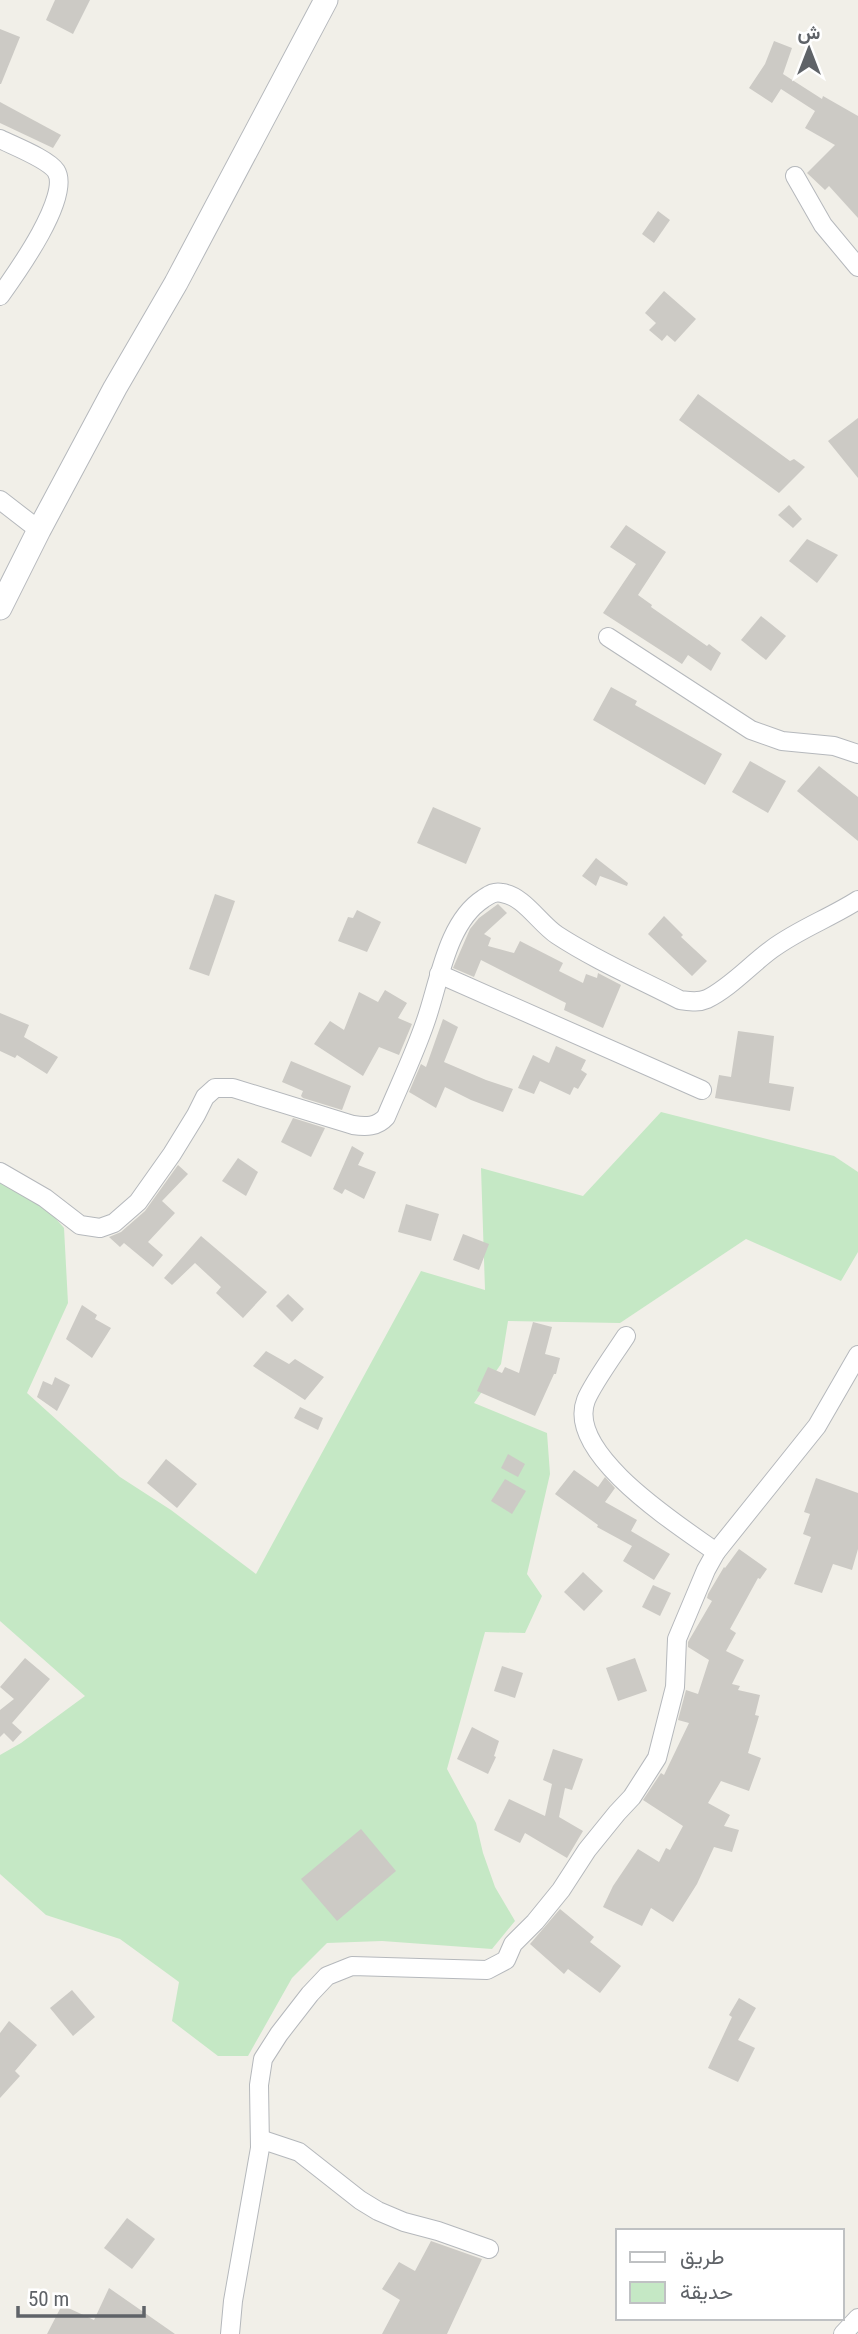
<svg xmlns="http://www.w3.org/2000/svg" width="858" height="2334" font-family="'Roboto Condensed',Vazirmatn,sans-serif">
<rect width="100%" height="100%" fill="#f1efe8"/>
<path fill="#c5e8c5" d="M661,1112L834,1156L858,1172V1252L841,1281L746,1239L620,1323L508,1321L501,1364L474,1403L547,1433L550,1474L527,1574L542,1596L525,1633L485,1632L447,1769L476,1823L483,1853L495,1887L515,1921L492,1949L382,1941L327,1943L292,1978L248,2056H218L172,2021L179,1982L120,1939L46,1915L0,1874V1755L21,1743L85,1696L0,1621V1174L30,1189L64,1228L68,1303L27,1393L120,1477L171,1510L256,1574L421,1271L485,1290L481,1168L583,1196Z"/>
<g fill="#cccac5">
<path d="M55,0H90L73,34L46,20Z"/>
<path d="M0,29L20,37L1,84H0Z"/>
<path d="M774,41L792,48L783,74L822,99L823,96L858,116V218L829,186L825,190L807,173L835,145L805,128L815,111L781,89L772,103L749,88L765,64Z"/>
<path d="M0,102L61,135L53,148L0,123Z"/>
<path d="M658,211L670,220L654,243L642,234Z"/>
<path d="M664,291L696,319L675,342L667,335L662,341L649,330L656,323L645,313Z"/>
<path d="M698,394L790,461L794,459L805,467L779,493L679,420Z"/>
<path d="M858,418V478L828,441Z"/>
<path d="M789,505L802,519L793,528L778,515Z"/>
<path d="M626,525L666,552L638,595L652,605L651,607L707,646L709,644L721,653L711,671L688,655L682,664L603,613L636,564L610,547Z"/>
<path d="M807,539L838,555L817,583L789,561Z"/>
<path d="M761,616L786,636L766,660L741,640Z"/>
<path d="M611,687L637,701L635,705L722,754L705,785L593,720Z"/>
<path d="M750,761L786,781L768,813L732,792Z"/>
<path d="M819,766L858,797V841L797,791Z"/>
<path d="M433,807L481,828L466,864L417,843Z"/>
<path d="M596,858L628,883L627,886L600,876L596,886L582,876Z"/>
<path d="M215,894L235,901L209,976L189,969Z"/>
<path d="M498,904L507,913L484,934L491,938L488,946L514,953L520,941L563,963L559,971L583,983L586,974L597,978L598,973L621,985L603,1028L564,1010L566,1003L481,960L474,977L453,968L470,929L479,918Z"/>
<path d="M357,910L381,922L367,952L338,941L348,917L353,918Z"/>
<path d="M664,916L683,935L681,937L707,961L692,976L648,934Z"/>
<path d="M385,990L407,1003L398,1018L412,1024L399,1055L379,1047L363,1076L314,1044L330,1021L344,1030L359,992L378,1002Z"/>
<path d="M0,1013L29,1025L24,1037L58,1057L47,1074L17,1055L15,1058L0,1051Z"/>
<path d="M443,1019L458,1027L444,1062L486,1080L513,1089L503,1112L471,1100L445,1087L436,1108L409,1092L421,1064L426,1067Z"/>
<path d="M738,1031L774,1036L769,1083L794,1087L790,1111L715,1098L719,1075L731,1077Z"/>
<path d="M556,1046L586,1060L581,1070L587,1074L578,1089L574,1087L570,1095L540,1081L534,1094L518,1088L533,1055L549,1063Z"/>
<path d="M291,1061L351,1086L342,1110L303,1098L301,1096L303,1091L282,1082Z"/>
<path d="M293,1118L325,1128L311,1157L281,1142Z"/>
<path d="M352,1146L364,1153L358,1165L376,1172L364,1199L345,1189L342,1194L333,1189Z"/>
<path d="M238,1158L258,1172L246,1196L222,1181Z"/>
<path d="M178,1165L188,1174L162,1201L175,1213L148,1242L163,1255L153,1267L124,1243L120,1247L109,1237L121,1232L145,1211Z"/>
<path d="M406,1204L439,1214L431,1241L398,1232Z"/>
<path d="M463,1234L489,1244L479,1270L453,1260Z"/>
<path d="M201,1236L267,1292L243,1318L216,1293L221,1287L195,1263L172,1285L164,1278Z"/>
<path d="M288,1294L304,1309L292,1322L276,1306Z"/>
<path d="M82,1305L97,1315L95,1319L111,1328L92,1358L66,1339Z"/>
<path d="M533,1322L552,1327L545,1354L560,1358L556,1374H554L535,1416L477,1391L488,1367L502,1373L505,1367L519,1373Z"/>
<path d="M266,1351L289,1364L295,1359L324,1377L305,1400L253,1366Z"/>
<path d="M55,1377L70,1385L57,1411L37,1397L43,1381L52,1385Z"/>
<path d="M300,1407L323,1418L318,1430L294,1418Z"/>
<path d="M508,1454L525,1464L518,1477L501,1468Z"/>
<path d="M166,1459L197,1484L177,1508L147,1483Z"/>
<path d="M574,1470L598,1487L605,1477L615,1488L605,1502L637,1520L631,1531L670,1554L654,1580L623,1561L632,1546L597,1527L598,1525L555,1494Z"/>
<path d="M816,1478L858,1493V1549L852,1570L833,1564L822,1593L794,1584L811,1537L803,1534L810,1514L804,1512Z"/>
<path d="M505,1479L526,1491L512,1514L491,1501Z"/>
<path d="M739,1549L767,1569L760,1579L758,1578L730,1629L736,1633L726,1651L744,1660L732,1684L740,1686L738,1690L760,1695L755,1715L759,1716L748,1753L761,1758L749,1791L721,1781L708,1803L730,1815L724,1826L739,1830L732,1852L714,1847L697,1884L673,1922L651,1908L642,1926L603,1907L613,1886L638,1849L659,1862L666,1848L670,1850L683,1826L643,1800L661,1773L664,1775L689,1723L678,1720L686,1690L698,1694L709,1660L688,1647V1642L712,1601L707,1598L708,1594L724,1567L725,1568Z"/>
<path d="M583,1572L603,1591L584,1611L564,1592Z"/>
<path d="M653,1585L671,1593L660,1616L642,1607Z"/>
<path d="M25,1658L50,1679L12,1723L22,1732L13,1742L4,1733L0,1737V1710L14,1699L0,1687Z"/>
<path d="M635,1658L647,1691L618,1701L606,1668Z"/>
<path d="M502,1666L523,1673L515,1698L494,1691Z"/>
<path d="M472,1727L499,1741L494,1756L496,1757L488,1774L457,1759Z"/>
<path d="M553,1749L583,1759L572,1790L565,1788L559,1817L583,1831L567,1858L525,1833L520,1843L494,1830L509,1799L545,1816L552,1784L543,1780Z"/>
<path d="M361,1829L396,1871L337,1921L301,1879Z"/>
<path d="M560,1909L594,1937L590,1942L621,1966L600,1993L568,1969L564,1974L530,1944Z"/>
<path d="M72,1990L95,2017L73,2036L50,2008Z"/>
<path d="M739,1998L756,2008L738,2040L755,2048L738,2082L708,2068L732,2017L729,2015Z"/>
<path d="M9,2021L37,2045L15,2071L20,2076L0,2098V2033Z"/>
<path d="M127,2218L155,2239L132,2269L104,2248Z"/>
<path d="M431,2241L482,2259L447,2334H382L400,2300L382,2289L399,2262L415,2271Z"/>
<path d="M109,2288L175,2334H47L62,2305L94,2320Z"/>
</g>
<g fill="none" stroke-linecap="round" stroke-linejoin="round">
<defs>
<g id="minor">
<path d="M0,139C14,146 48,159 56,171C72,196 15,275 0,296"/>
<path d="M795,176L823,225L858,267"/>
<path d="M0,500L39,530"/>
<path d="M608,637L751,730L782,741L834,746L858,754"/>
<path d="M439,974L702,1090"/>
<path d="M0,1172L45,1198L80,1225L100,1228L114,1223L138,1202L172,1154L196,1115L205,1097L215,1088H233L353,1125C366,1127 377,1127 386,1117C399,1086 414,1055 425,1023C439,985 446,923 483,899C489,895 494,891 502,893C524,896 539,923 557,935C595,960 639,979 680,1000C689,1001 698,1003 707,999C731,987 750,965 772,949C799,929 830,918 858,900"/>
<path d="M716,1552L817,1426L858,1355"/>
<path d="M260,2139L299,2152L360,2200L378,2211L404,2222L438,2231L489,2249"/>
<path d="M230,2334L233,2301L260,2148L259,2085L263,2059L279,2034L310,1994L327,1976L352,1966L487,1970L506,1960L513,1944L535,1922L561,1890L587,1850L617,1813L632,1797L657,1758L675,1687L677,1639L706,1570L716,1552C680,1526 565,1454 586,1400C593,1383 615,1353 626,1336"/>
<path d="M843,2334L858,2318"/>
</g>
<path id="tertiary" d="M0,608L39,530L115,388L176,283L326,0"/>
</defs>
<use href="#minor" stroke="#b5b8bc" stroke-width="20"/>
<use href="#tertiary" stroke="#b5b8bc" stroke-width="25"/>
<use href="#minor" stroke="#fff" stroke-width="18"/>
<use href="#tertiary" stroke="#fff" stroke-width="23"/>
</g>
<rect x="616" y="2229" width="228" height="91" fill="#ffffff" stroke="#bfc1c3" stroke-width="2"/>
<rect x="630" y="2252" width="35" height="10" fill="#ffffff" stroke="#bfc1c3" stroke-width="2"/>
<text x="680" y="2264" font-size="21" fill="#5f6368">طريق</text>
<rect x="630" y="2282" width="35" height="21" fill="#c5e8c5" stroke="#bfc1c3" stroke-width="2"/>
<text x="680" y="2299" font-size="21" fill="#5f6368">حديقة</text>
<g transform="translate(809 49)" stroke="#ffffff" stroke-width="5" paint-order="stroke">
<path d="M0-5L12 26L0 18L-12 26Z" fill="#5f6368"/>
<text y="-10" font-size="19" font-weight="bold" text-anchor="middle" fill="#5f6368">ش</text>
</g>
<path d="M18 2306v10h126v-10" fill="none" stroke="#5f6368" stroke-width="3.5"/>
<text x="28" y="2306" font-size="21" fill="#5f6368" stroke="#ffffff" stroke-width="5" paint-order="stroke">50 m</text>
</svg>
